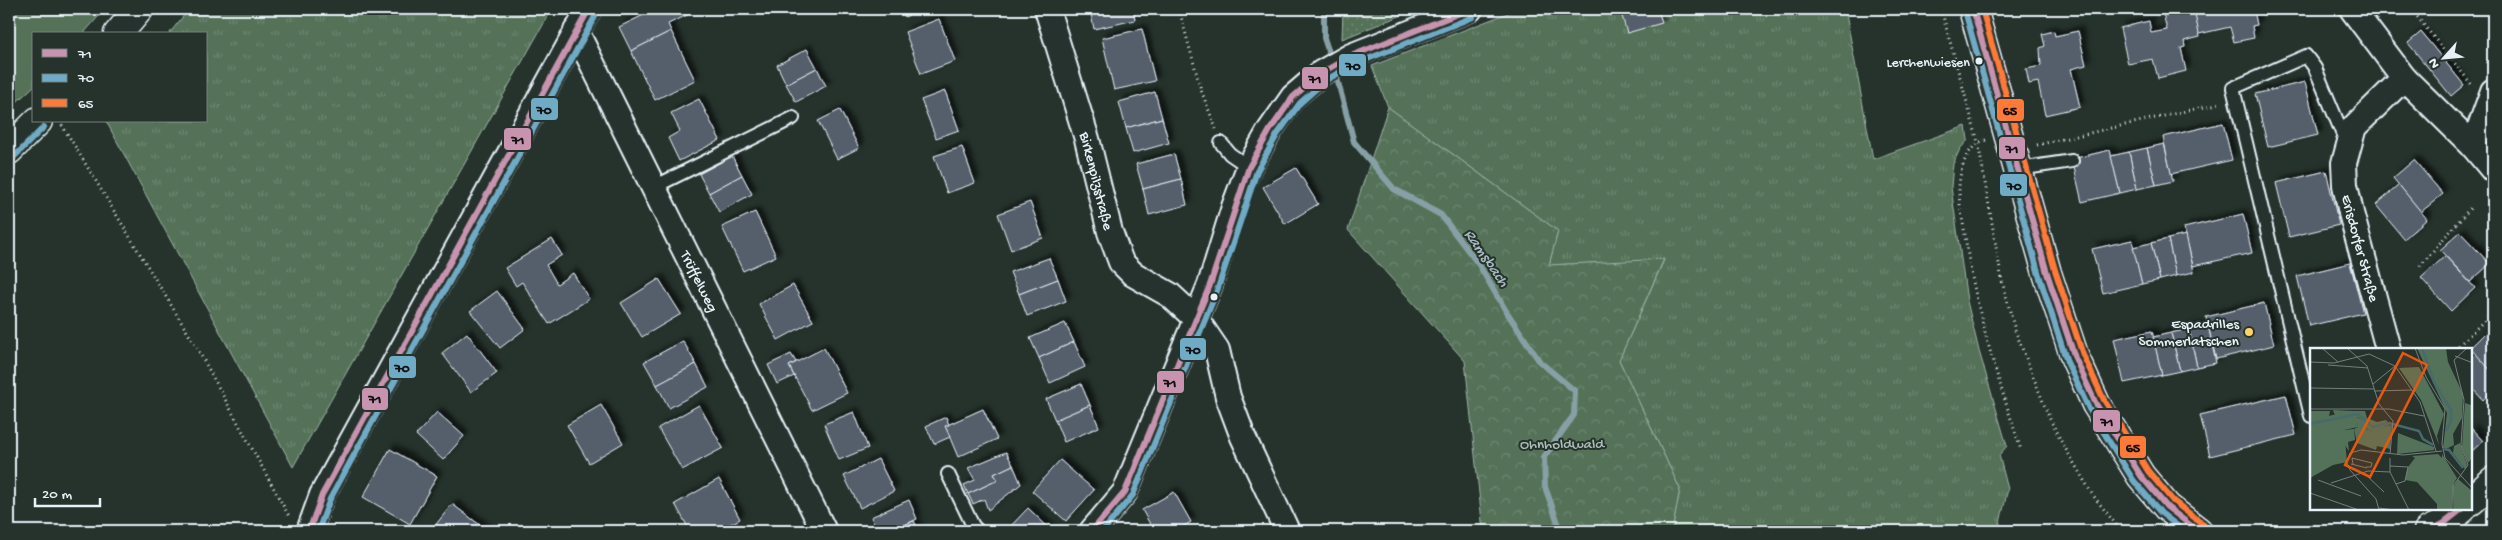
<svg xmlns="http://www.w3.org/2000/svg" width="2502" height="540" font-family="'Gochi Hand',sans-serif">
<defs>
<pattern id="grass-tufts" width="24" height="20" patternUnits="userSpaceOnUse" patternTransform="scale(1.25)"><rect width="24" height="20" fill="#547259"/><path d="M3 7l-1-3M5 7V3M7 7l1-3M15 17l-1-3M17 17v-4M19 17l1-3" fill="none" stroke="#6d8772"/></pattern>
<pattern id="forest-crowns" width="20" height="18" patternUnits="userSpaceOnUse" patternTransform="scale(1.25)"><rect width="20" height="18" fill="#547259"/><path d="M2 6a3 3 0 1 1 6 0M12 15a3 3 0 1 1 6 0" fill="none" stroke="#6d8772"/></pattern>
<pattern id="garden-dots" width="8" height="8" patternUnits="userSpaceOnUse" patternTransform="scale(1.25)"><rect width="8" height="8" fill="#547259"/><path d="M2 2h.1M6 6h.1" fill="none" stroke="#6d8772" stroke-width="1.8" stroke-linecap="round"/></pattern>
<filter id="shadow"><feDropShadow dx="4.5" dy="-4.5" stdDeviation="2.5" flood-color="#0009"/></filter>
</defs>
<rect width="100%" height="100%" fill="#26332d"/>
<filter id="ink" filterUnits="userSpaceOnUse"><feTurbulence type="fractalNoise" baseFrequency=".02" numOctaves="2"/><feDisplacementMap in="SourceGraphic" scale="10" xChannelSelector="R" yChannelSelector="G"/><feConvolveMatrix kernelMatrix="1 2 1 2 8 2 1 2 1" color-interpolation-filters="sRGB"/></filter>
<g filter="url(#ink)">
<g fill="url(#grass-tufts)" stroke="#9eb2a8">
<path d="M189,9H552L293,467L106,121H206V34H169Z"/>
<path d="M1518,9H1845L1873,159L1966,126L1968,140L1960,149L1953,164L1951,187L1967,301L1979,351L2007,446L1999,455L2008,489L1998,531H1672L1680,489L1619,360L1664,260L1549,265L1558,231L1388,107L1372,66Z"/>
</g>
<path fill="url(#forest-crowns)" stroke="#9eb2a8" d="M1388,107L1558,231L1549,265L1664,259L1619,360L1680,489L1672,531H1483L1465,361L1348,230Z"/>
<path fill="#547259" stroke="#9eb2a8" d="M9,9H105L83,34H34V86L9,109Z"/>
<path fill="url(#garden-dots)" stroke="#9eb2a8" d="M1343,9H1417L1342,39Z"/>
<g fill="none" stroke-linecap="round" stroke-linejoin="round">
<g stroke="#87a0a5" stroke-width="6">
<path d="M1324,9V38L1332,62"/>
<path d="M1335,71L1354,142L1394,189L1441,215L1479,265L1506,311L1540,362L1575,391L1574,415L1544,457L1545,487L1561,531"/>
</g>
</g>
<g fill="#555f6c" stroke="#e8f1f8" filter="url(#shadow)">
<path d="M656,9H700L668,24L671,31L631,51L619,27Z"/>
<path d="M900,9H920L905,17Z"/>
<path d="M1090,9H1133L1135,20L1094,29Z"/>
<path d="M1620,9H1658L1662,23L1627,33Z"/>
<path d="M2162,9H2194L2200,37L2184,41L2185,47L2181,48L2186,71L2158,78L2153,59L2128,64L2120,28L2149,21L2151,33L2167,30Z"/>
<path d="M2194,9H2261L2254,10L2257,25L2252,26L2254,38L2234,42L2230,27L2199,34Z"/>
<path d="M939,19L955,61L921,74L905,32Z"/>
<path d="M1142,29L1155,81L1114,90L1102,38Z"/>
<path d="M671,31L695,80L655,100L631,51Z"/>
<path d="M2054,31L2055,36L2078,31L2086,65L2071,69L2080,107L2045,115L2038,82L2029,84L2026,69L2041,66L2040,48L2045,46L2042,34Z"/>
<path d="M2421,32L2464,85L2451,96L2408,43Z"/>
<path d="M807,49L817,68L786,84L777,65Z"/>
<path d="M817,68L826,86L796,102L786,84Z"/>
<path d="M2305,82L2318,135L2268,147L2255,94Z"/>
<path d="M945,91L959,130L936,138L921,100Z"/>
<path d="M1155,92L1162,118L1126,128L1119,102Z"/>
<path d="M699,99L720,140L679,161L668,138L680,131L671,113Z"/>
<path d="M840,110L859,148L837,159L818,121Z"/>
<path d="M1162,118L1169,143L1133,153L1126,128Z"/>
<path d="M2223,123L2232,160L2171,174L2163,137Z"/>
<path d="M2164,144L2173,181L2156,185L2147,148Z"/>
<path d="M962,147L975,183L947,193L934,156Z"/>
<path d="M2147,148L2156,185L2137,189L2129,152Z"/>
<path d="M2110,150L2120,193L2082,202L2072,159Z"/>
<path d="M2129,152L2137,189L2120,193L2111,156Z"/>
<path d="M1174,154L1181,179L1143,189L1136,164Z"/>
<path d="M732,156L742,175L709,193L699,174Z"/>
<path d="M2414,160L2443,194L2421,212L2393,178Z"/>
<path d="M1296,168L1318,204L1285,224L1263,187Z"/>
<path d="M2326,171L2339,225L2289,237L2276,183Z"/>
<path d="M742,175L752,194L719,212L709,193Z"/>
<path d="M1181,179L1187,205L1149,215L1143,189Z"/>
<path d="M2399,185L2427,219L2404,239L2376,205Z"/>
<path d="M1030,202L1043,238L1011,250L998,214Z"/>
<path d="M755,212L776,256L743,271L722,227Z"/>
<path d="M2243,214L2252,253L2193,266L2184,228Z"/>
<path d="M2460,232L2490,264L2470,282L2440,250Z"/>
<path d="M2186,235L2194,272L2176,276L2168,239Z"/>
<path d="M552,239L562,255L546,265L557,284L573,273L589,299L549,324L522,282L516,286L505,268Z"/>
<path d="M2168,239L2176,276L2160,280L2151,243Z"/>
<path d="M2132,240L2142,284L2103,293L2092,249Z"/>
<path d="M2151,243L2160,280L2142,284L2133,247Z"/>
<path d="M2445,256L2475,288L2451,311L2421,278Z"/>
<path d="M1049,258L1058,279L1019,294L1010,272Z"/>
<path d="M2350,263L2363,313L2309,326L2297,276Z"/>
<path d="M659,279L681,314L642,337L621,303Z"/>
<path d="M1058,279L1066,301L1027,316L1019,294Z"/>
<path d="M793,285L813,321L778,340L759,304Z"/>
<path d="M497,291L525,329L500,348L470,311Z"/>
<path d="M2264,303L2274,345L2216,359L2206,317Z"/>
<path d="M1065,323L1074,342L1039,358L1030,338Z"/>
<path d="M2208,325L2216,363L2197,367L2189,329Z"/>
<path d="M2493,325V373L2470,348Z"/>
<path d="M2189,329L2197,367L2180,371L2171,333Z"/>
<path d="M2152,331L2162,375L2124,383L2114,339Z"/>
<path d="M467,333L497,373L471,392L442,353Z"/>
<path d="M2171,333L2180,371L2162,375L2153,337Z"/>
<path d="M683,341L696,364L657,385L644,362Z"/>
<path d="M1074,342L1085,367L1050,383L1039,358Z"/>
<path d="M824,348L847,393L812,410L789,366Z"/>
<path d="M791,354L796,362L789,366L794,376L777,384L768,365Z"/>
<path d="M2476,354L2493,373V390L2483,400L2471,387V359Z"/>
<path d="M696,364L708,387L669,408L657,385Z"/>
<path d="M1081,384L1090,405L1055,420L1046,399Z"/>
<path d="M2286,395L2296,435L2210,456L2200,415Z"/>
<path d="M601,405L623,443L589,463L567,425Z"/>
<path d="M699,405L723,448L682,470L658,428Z"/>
<path d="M1090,405L1099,427L1064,442L1055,420Z"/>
<path d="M983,409L997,439L958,457L945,426Z"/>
<path d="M437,412L464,436L443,460L416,435Z"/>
<path d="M854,412L868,448L839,460L824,424Z"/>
<path d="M946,417L949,425L945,426L950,437L934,444L926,426Z"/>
<path d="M2471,428L2483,441L2471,452Z"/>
<path d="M390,449L437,476L410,524L363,497Z"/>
<path d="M1006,452L1013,465L994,474L998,480L968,494L964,485L975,480L968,468Z"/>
<path d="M878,459L894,491L860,508L844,476Z"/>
<path d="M1060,460L1094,490L1066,521L1032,491Z"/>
<path d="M1013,465L1021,484L988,510L984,499L973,504L968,494L998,480L994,474Z"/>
<path d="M719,479L740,519L717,531H690L675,504Z"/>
<path d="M1174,492L1191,522L1175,531H1154L1142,510Z"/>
<path d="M909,500L917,519L891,531H877L871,517Z"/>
<path d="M452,504L488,531H440L434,527Z"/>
<path d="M1028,508L1052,531H1012L1009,528Z"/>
<path d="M914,521L919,531H891Z"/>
</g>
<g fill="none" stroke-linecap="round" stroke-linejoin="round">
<defs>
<g id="service">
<path d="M1221,143L1230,154L1249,167"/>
<path d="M2019,169L2072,161"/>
<path d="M654,187L793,118"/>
<path d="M2311,416L2233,88L2306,56L2315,68L2348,147"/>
<path d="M948,474L973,526L978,531"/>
</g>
<g id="minor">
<path id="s1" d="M1047,9L1087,139L1110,232L1121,262L1133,274L1170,295L1196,319L1217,350L1228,397L1243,437L1287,531"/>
<path d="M2352,9L2404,78L2473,146L2493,170"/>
<path id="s2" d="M576,31L824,531"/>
<path d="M2473,146L2493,91"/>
<path d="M2388,349L2351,213L2345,185L2344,163L2354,127L2404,78"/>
<path d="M309,531L322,495L589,9"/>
<path d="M1092,531L1125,492L1210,285L1234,207L1249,167L1270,130L1293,97L1321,73L1351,56L1470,9"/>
</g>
<g id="secondary">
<path d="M1973,9L2047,273L2075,358L2096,404L2141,476L2167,507L2198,531"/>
<path d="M118,34L139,9"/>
<path d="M9,150L38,121"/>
<path d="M2471,501L2493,481"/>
<path d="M2428,531L2443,524L2462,509"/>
</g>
</defs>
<use href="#service" stroke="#e8f1f8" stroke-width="16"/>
<use href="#minor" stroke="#e8f1f8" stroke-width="28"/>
<use href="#secondary" stroke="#e8f1f8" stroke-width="31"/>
<g stroke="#e8f1f8" stroke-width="3" stroke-dasharray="1 4" stroke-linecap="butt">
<path d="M1179,9L1201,90L1216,129"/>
<path d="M1941,9L1978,142L2002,281L2015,330L2049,417L2061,441L2092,494L2121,531"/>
<path d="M2411,9L2472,85"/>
<path d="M62,125L197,348L290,518"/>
<path d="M1986,140C1966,145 1959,171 1959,190C1959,205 1963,221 1965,235C1975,309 1998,379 2021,450"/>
<path d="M2037,145L2221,103"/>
<path d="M2420,266L2472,206"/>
<path d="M2455,349L2493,312"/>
<path d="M2488,531L2493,527"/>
</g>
<use href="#service" stroke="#26332d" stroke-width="12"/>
<use href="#minor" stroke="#26332d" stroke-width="24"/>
<use href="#secondary" stroke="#26332d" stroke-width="28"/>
<defs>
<g id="bus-1">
<path d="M1973,9L2047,273L2075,358L2096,404L2141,476L2167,507L2198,531"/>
<path d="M309,531L322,495L589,9"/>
<path d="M1092,531L1125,492L1210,285L1249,167L1270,130L1293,97L1321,73L1351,56L1470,9"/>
<path d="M2428,531L2443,524L2462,509"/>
</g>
<g id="bus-2">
<path d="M1965,11L2039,275L2067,362L2089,409L2134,481L2161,513L2184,531"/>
<path d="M15,156L44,127"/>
<path d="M318,531L330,499L597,13"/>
<path d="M1103,531L1133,495L1218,288L1257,171L1277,135L1300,103L1326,80L1355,64L1473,17"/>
</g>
<path id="bus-3" d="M1982,9L2055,270L2083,355L2104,400L2148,471L2173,501L2203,524"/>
</defs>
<use href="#bus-1" stroke="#26332d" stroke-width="10"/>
<use href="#bus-2" stroke="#26332d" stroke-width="10"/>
<use href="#bus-3" stroke="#26332d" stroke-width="10"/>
<use href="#bus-1" stroke="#c893ae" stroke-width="6"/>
<use href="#bus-2" stroke="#6fabc5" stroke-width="6"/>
<use href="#bus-3" stroke="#ff7a38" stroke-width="6"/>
</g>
</g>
<g fill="#e8f1f8" stroke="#26332d" stroke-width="2">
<circle cx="1979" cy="61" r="4.5"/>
<circle cx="1214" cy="297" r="4.5"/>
</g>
<circle fill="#ffd166" stroke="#26332d" stroke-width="2" cx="2249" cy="332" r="5"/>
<g text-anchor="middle" stroke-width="4" stroke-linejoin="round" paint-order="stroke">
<g font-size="14" fill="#e8f1f8" stroke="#26332d" text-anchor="end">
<text x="1970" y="66">Lerchenwiesen</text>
</g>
<g font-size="15" fill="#e8f1f8" stroke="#26332d">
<text dy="5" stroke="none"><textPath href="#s1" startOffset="179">Birkenpilzstraße</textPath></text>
<text transform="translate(2361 248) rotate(75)" y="5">Erisdorfer Straße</text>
<text dy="5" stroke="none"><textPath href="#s2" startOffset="279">Trüffelweg</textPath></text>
</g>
<g font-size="15" fill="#e8f1f8" stroke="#26332d" text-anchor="end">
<text x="2239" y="328">Espadrilles<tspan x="2239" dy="17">Sommerlatschen</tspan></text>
</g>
<g font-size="15" fill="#adbeb8" stroke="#26332d">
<text x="1562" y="448">Ohnholdwald</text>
</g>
<g font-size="16" font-style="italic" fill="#a8bbc0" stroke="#26332d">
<text transform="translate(1488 257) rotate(55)" y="6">Ramsbach</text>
</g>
</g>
<g transform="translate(2310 348)">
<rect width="162" height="162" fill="#26332d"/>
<path d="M109,19L134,66L127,88L129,97L111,52L89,20ZM162,53V110L158,115L152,99L154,68L155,55L161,57ZM46,69L51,71L56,81L67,85L69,80L82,77L80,101L67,98L66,102L47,95L44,81L48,79ZM88,85L124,99V102L87,106ZM150,95L157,117L155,121L143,105L144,98ZM128,106L132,110V106L147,130L144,135L142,162H127V156L107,134L95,132L98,119L105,110L102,108ZM148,131L162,143V162H144L143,140Z" fill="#547259"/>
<path d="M43,63H55L57,70L67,74L76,72L80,77L69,81L67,86L53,79L51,71L47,69L48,79L34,82L37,114L23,117L0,130V76L22,67L43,66Z" fill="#547259"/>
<path d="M107,0H136L138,14L153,46L152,70L143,86L144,97L138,100H133L137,65ZM23,62L43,63V66L28,69L39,70L23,76L26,71ZM0,63H20L19,69L0,76ZM44,81L45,92L38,94L39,103L34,96V82Z" fill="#547259"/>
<path fill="none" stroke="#476a6d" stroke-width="2.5" d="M112,0L124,34L141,62V73L136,83M0,76L48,66L63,79L79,75L109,83L113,91L123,97M134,101L139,102L153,120"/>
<path fill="none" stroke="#747f7e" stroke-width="1" d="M12,0L28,14M37,0L57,18L69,56L83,73L80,106M105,0L116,29L135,61L132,96L135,110L163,141M145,8L163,15M0,14L24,15L59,6L85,18L110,54L126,103M18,17L58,20M63,36L85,18M0,40L64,41M64,43L102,42M0,61H79L114,68M80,110V124L99,162M41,116L57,120M43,116L42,110L62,115L61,119H56M80,118L98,119L95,133L86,136M54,125L74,144M8,132L51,148M21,135L58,123L80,124M0,145L49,162M69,160L84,162M69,162L66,151L40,122L37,115L40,105L51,102L93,107L132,103M143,162V138L158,117L151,97L154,52L144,12L157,0"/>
<path fill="#e8590c" fill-opacity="0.15" stroke="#e8590c" stroke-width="2.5" d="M93,5L117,17L60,129L35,117Z"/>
<rect width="162" height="162" fill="none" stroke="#e8f1f8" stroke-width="2.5"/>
</g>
<g stroke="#26332d" stroke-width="2">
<rect x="1338" y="53" width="29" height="24" rx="5" fill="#6fabc5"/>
<rect x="1301" y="66" width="28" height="24" rx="5" fill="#c893ae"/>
<rect x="530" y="97" width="29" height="24" rx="5" fill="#6fabc5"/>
<rect x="1996" y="98" width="29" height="24" rx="5" fill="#ff7a38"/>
<rect x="503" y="127" width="29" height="24" rx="5" fill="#c893ae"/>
<rect x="1998" y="136" width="28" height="24" rx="5" fill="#c893ae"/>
<rect x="1999" y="173" width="29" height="24" rx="5" fill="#6fabc5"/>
<rect x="1179" y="337" width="28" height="24" rx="5" fill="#6fabc5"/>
<rect x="388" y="355" width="29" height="24" rx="5" fill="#6fabc5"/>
<rect x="1156" y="370" width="29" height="24" rx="5" fill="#c893ae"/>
<rect x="361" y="387" width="28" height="24" rx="5" fill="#c893ae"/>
<rect x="2092" y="409" width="29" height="24" rx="5" fill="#c893ae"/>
<rect x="2119" y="435" width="28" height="24" rx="5" fill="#ff7a38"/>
</g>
<g font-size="14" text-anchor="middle" font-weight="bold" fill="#111">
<text x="1353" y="70">70</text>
<text x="1315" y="83">71</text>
<text x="544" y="114">70</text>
<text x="2010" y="115">65</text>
<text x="518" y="144">71</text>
<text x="2012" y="153">71</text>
<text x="2014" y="190">70</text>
<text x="1193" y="354">70</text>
<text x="402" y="372">70</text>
<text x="1170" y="387">71</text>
<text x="375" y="403">71</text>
<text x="2107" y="426">71</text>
<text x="2133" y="452">65</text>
</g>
<rect width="2502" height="540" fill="none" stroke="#26332d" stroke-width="30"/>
<rect x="15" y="15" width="2472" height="510" fill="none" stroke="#e8f1f8" stroke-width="2" filter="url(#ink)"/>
<rect x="32" y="32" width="175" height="90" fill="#26332d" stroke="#747f7e"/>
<rect x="42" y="49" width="25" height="8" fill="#c893ae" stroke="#747f7e"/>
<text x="78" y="58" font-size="15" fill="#e8f1f8">71</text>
<rect x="42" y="74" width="25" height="8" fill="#6fabc5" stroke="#747f7e"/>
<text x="78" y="82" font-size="15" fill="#e8f1f8">70</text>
<rect x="42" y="99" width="25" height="8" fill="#ff7a38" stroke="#747f7e"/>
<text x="78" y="108" font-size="15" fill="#e8f1f8">65</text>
<g transform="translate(2444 58) rotate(243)" stroke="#26332d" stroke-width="4" paint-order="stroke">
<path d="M0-4L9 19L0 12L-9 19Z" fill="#e8f1f8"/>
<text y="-8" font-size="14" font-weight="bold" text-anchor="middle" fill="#e8f1f8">N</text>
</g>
<path d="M35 498v8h65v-8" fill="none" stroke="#e8f1f8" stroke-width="2.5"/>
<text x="42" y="498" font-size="15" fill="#e8f1f8" stroke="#26332d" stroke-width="4" paint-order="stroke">20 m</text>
</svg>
